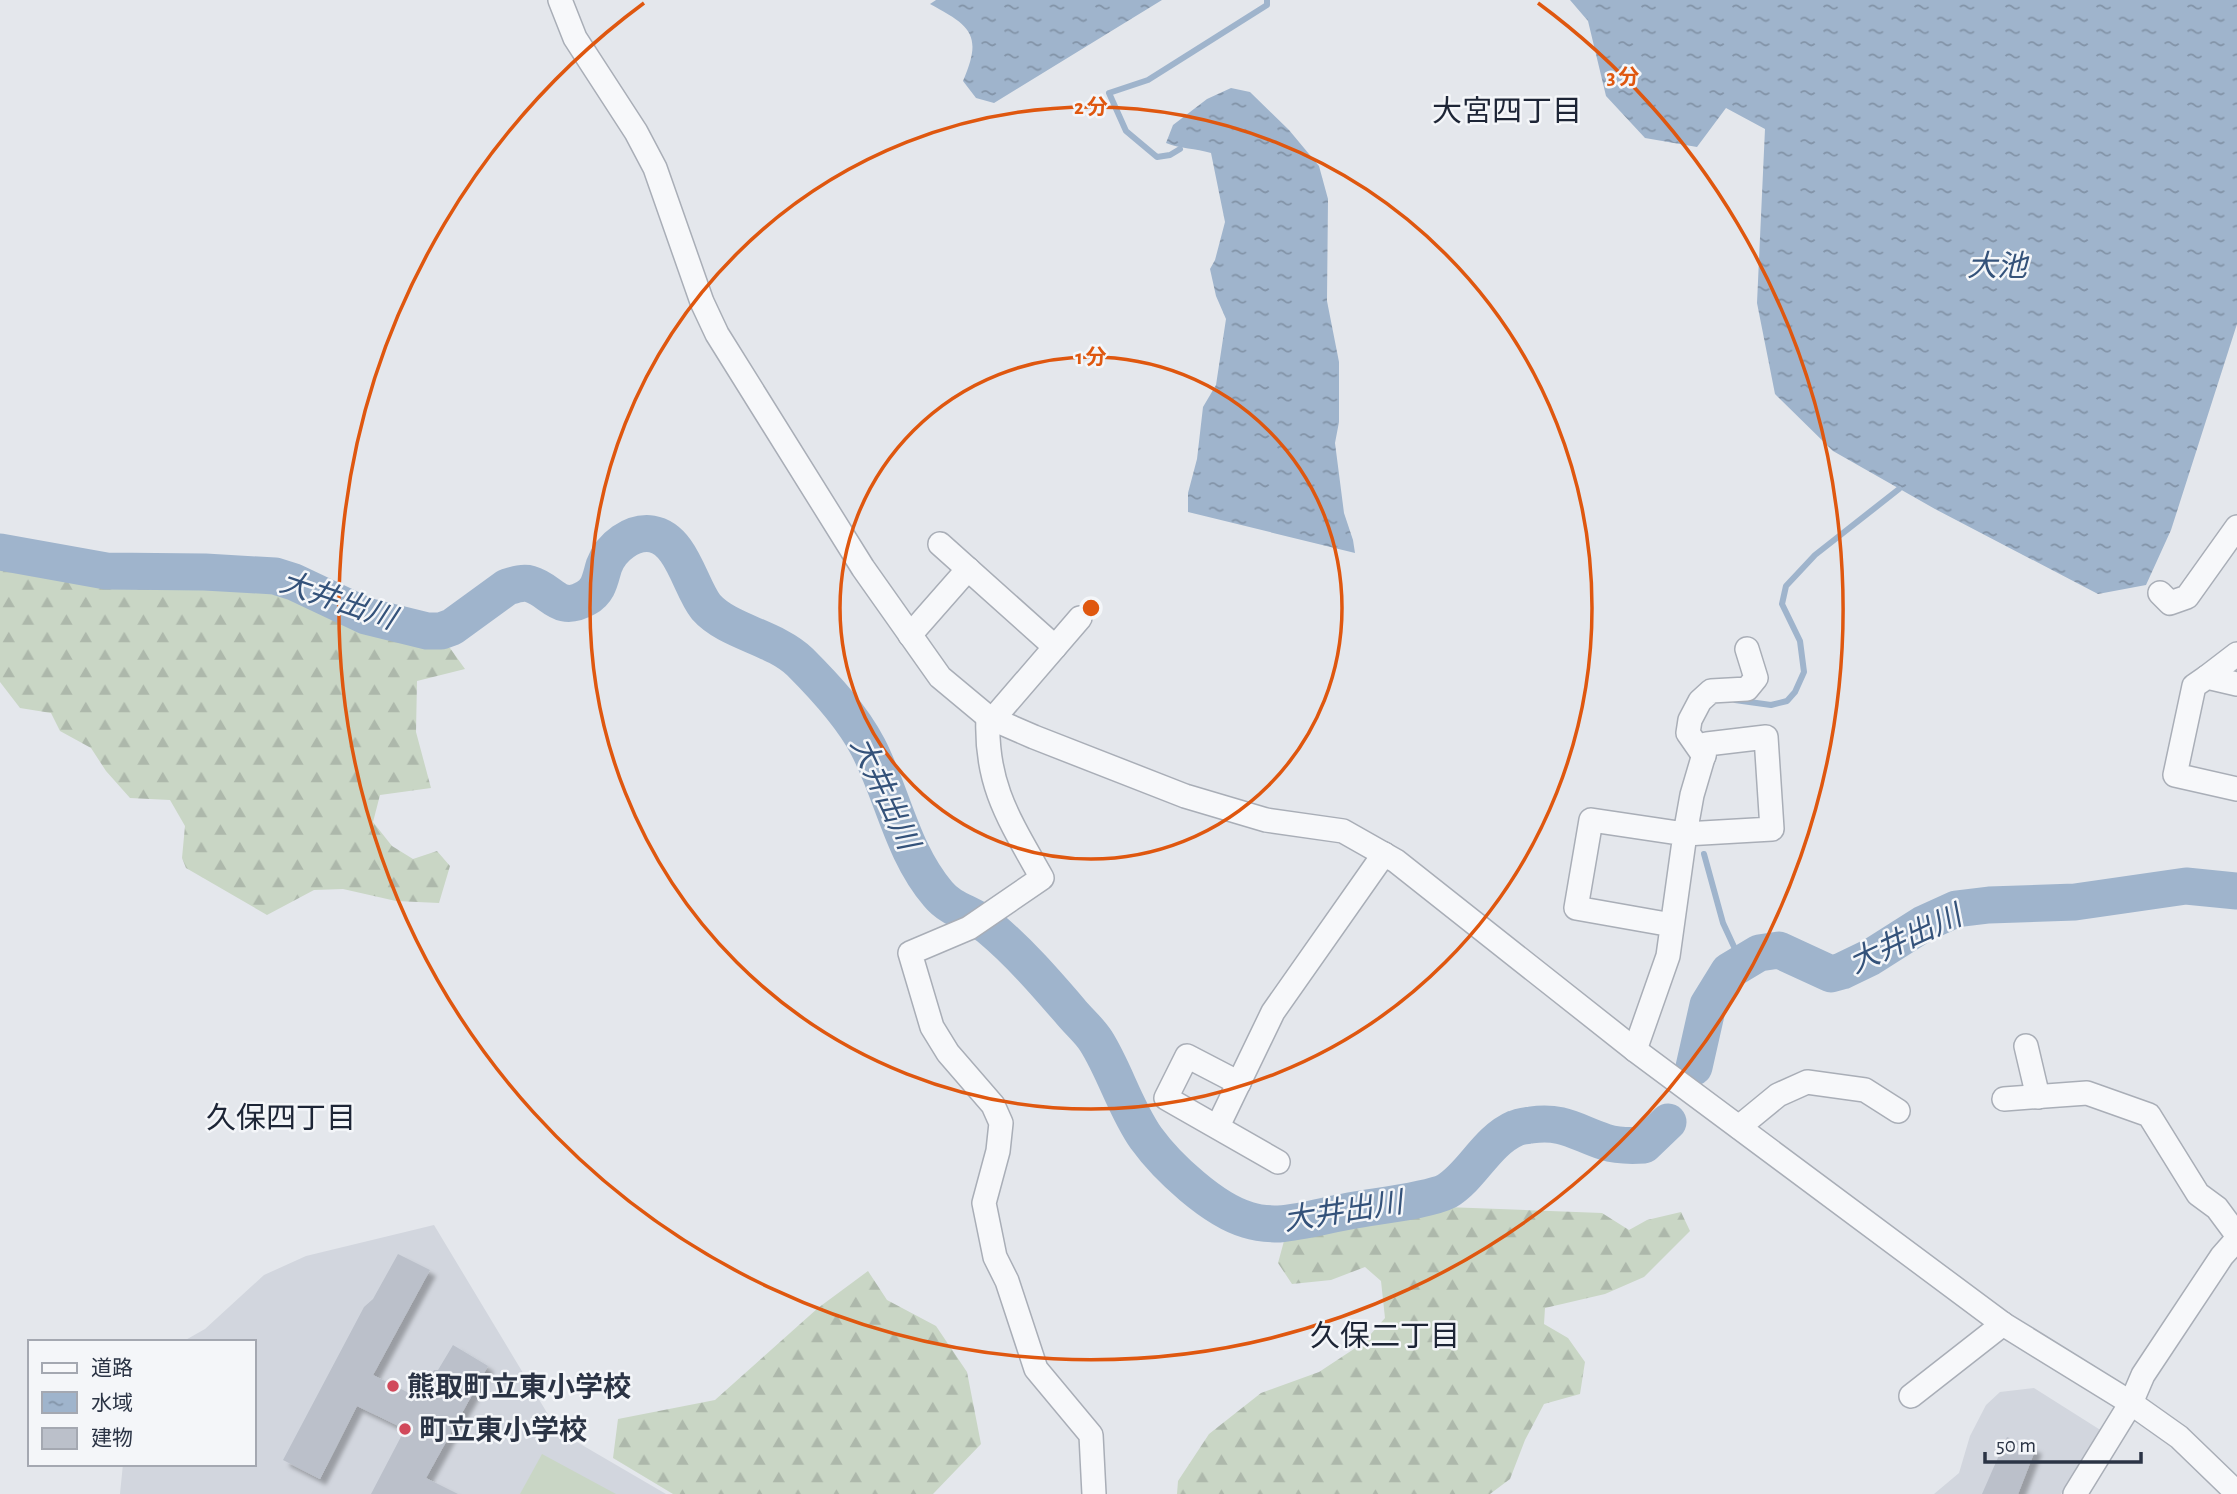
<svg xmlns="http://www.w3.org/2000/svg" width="2237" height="1494" font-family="'Alegreya Sans','Noto Sans JP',sans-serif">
<defs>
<pattern id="forest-firs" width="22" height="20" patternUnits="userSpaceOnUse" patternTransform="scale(1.75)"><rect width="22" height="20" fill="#c9d6c5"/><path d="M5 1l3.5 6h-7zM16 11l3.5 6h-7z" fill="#adb8ab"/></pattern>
<pattern id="water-ripples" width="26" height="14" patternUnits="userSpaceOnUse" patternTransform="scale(1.75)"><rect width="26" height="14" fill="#9fb4cc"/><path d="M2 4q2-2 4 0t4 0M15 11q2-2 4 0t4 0" fill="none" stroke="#8293a7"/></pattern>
<filter id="shadow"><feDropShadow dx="6" dy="6" stdDeviation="2" flood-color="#0004"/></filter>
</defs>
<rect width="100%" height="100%" fill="#e4e7ec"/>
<g fill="#d2d6de">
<path d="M434,1225L558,1431L666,1494H120L123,1464H254V1342H182L205,1329L264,1275L306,1256Z"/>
<path d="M2034,1388L2102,1431L2061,1494H1934L1959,1473L1970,1436L1986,1405L2000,1392Z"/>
</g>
<g fill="url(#forest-firs)">
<path d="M0,562L107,578L275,585L366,630L450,648L465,669L417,681L416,732L431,788L380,795L373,822L392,846L413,859L437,851L450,866L439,903L396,901L343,889L314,890L267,915L186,868L182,858L185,826L170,800L130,798L106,771L91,748L60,731L51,713L20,708L0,682Z"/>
<path d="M1446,1207L1602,1213L1629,1230L1647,1220L1681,1212L1690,1231L1644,1277L1605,1294L1545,1308L1544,1324L1568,1338L1585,1362L1580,1394L1544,1404L1525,1440L1510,1479L1490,1494H1177L1178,1481L1209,1434L1261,1393L1319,1372L1363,1343L1385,1318L1381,1281L1365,1267L1331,1280L1292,1284L1278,1263L1284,1241L1329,1227Z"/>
<path d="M868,1271L887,1300L936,1326L967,1372L981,1444L933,1494H673L613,1458L618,1419L715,1400L818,1308Z"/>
</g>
<path fill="#c9d6c5" d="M542,1454L616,1494H520Z"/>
<g fill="url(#water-ripples)">
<path d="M936,0H1162L994,103L976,98L963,81C983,35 971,26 930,4Z"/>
<path d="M1570,0H2237V324L2171,530L2146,585L2098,594L1935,509L1833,451L1775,394L1757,303L1765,129L1726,108L1697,147L1645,138L1606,96L1588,21Z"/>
<path d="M1231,88L1250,92L1289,130L1319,166L1328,199L1327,301L1339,362V422L1335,443L1344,513L1353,540L1355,553L1188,512V493L1197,459L1203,407L1216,385L1226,319L1216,296L1210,269L1215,260L1225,222L1211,153C1195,148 1181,149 1166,143L1173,125L1207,99Z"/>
</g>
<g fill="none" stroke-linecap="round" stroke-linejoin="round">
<g stroke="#9fb4cc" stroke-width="6">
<path d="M1180,149L1170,155L1157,157L1126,131L1109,93L1148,80L1267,5V0"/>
<path d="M1735,700L1771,705L1787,701L1795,692L1804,672L1800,641L1782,604L1786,586L1815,555L1899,489"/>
<path d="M1704,854L1723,923L1742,964"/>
</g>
<g stroke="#9fb4cc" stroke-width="37">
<path d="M0,552L106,571L205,572L275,576L294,582L366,616L427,631H441L452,627L507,587C514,585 523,582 530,584C552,590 558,614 586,598C599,591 600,579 604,566C611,547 632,531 652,534C682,539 690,587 706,607C728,632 774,637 800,662C825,687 852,716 868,747C893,795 902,852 938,894C952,911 972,913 989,927C1019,952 1045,982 1070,1011C1078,1021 1089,1030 1096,1041C1115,1071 1125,1108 1146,1138C1167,1167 1213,1210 1248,1220C1257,1223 1269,1224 1279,1224C1304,1222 1330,1214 1355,1210C1377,1206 1430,1200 1447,1191C1473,1175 1486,1141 1516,1128C1517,1127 1530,1125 1531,1125C1563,1120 1577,1133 1605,1142C1618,1146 1630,1146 1644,1145L1668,1122"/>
<path d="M1694,1067L1708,1005L1729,971L1759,953L1779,950L1831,974L1842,971L1871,957L1923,924L1956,909L1989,905L2075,902L2186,886L2237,891"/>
</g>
</g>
<g fill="#bbc0ca" filter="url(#shadow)">
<path d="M398,1254L430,1270L373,1375L419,1398L434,1370H438L453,1345L488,1366L426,1478L458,1494H371L405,1429L357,1406L320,1479L283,1460L364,1307L373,1299Z"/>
<path d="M2007,1437L2036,1448L2018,1494H1982Z"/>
</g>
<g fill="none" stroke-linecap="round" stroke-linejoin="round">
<defs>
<g id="minor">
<path d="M560,0L575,38L636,132L655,168L702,302L717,334L863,568L940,677L988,717L1034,737L1185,796L1266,820L1343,831L1396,861L1635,1050L2003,1324L2131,1403L2179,1437L2237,1493"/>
<path d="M940,544L1055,647"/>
<path d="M2160,593L2170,603L2187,597L2237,527"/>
<path d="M910,635L968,569"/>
<path d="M2207,677L2237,654"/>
<path d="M2237,684L2207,677L2194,686L2175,775L2237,789"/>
<path d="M988,717C985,785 1010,821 1042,878L969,928L910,953L932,1027L948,1053L993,1105L1001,1123L998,1151L984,1203L995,1257L1007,1281L1036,1369L1091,1435L1094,1494"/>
<path d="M993,719L1080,618"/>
<path d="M1704,756L1688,733L1690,720L1700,701L1711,691L1747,689L1756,678L1747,649"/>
<path d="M2026,1046L2038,1097"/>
<path d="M1635,1050L1668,956L1685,834L1692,795L1707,744L1766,737L1772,829L1685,834L1591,820L1576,908L1672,925"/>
<path d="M1239,1083L1187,1056L1166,1098L1278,1162"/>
<path d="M2004,1099L2087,1093L2149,1115L2198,1194L2217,1208L2237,1235"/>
<path d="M1218,1126L1273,1012L1384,854"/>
<path d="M1739,1127L1778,1095L1807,1082L1865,1090L1898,1111"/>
<path d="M1911,1396L2003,1324"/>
<path d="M2075,1494L2131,1403L2143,1375L2222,1256L2237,1239"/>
</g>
</defs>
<use href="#minor" stroke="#a9aeb7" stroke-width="26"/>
<use href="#minor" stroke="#f7f8fa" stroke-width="23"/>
</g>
<g fill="none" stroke="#df570f" stroke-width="3.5">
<circle cx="1091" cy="608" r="251"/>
<circle cx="1091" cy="608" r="501"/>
<path d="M1538 3A752 752 0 1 1 644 3"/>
</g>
<g fill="#d1495b" stroke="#f4f6f9" stroke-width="2.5">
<circle cx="393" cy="1386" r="7"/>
<circle cx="405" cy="1429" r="7"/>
</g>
<g text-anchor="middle" stroke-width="5" stroke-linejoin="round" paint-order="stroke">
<g font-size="28" font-weight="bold" fill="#2b3445" stroke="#f4f6f9" text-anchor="start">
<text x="407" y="1396">熊取町立東小学校</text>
<text x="419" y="1439">町立東小学校</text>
</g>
<g font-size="30" fill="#1d2536" stroke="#f4f6f9">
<text x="1507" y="121">大宮四丁目</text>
<text x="281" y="1128">久保四丁目</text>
<text x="1385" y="1346">久保二丁目</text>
</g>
<g font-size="30" font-style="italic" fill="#34527a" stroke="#f4f6f9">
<text x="1997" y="276">大池</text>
<text transform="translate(338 600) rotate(19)" y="10">大井出川</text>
<text transform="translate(885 793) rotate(65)" y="10">大井出川</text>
<text transform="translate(1905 939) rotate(-25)" y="10">大井出川</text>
<text transform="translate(1343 1211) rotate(-9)" y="10">大井出川</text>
</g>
</g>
<circle cx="1091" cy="608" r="10" fill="#df570f" stroke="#f4f6f9" stroke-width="3.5"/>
<g font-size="21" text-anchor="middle" font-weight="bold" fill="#df570f" stroke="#f4f6f9" stroke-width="5" stroke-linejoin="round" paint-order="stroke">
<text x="1623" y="84">3 分</text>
<text x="1091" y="114">2 分</text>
<text x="1091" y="364">1 分</text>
</g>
<rect x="28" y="1340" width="228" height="126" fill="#f4f6f9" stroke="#a4a8b1" stroke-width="2"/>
<rect x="42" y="1363" width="35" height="10" fill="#f7f8fa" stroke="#a4a8b1" stroke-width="2"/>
<text x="91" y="1375" font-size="21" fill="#2b3445">道路</text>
<rect x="42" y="1392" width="35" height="21" fill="url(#water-ripples)" stroke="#a4a8b1" stroke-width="2"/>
<text x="91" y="1410" font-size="21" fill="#2b3445">水域</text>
<rect x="42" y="1428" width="35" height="21" fill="#bbc0ca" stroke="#a4a8b1" stroke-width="2"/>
<text x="91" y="1445" font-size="21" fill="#2b3445">建物</text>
<path d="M1985 1452v10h156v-10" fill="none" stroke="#2b3445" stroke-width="3.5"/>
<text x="1996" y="1452" font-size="21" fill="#2b3445" stroke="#f4f6f9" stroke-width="5" paint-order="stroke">50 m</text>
</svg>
